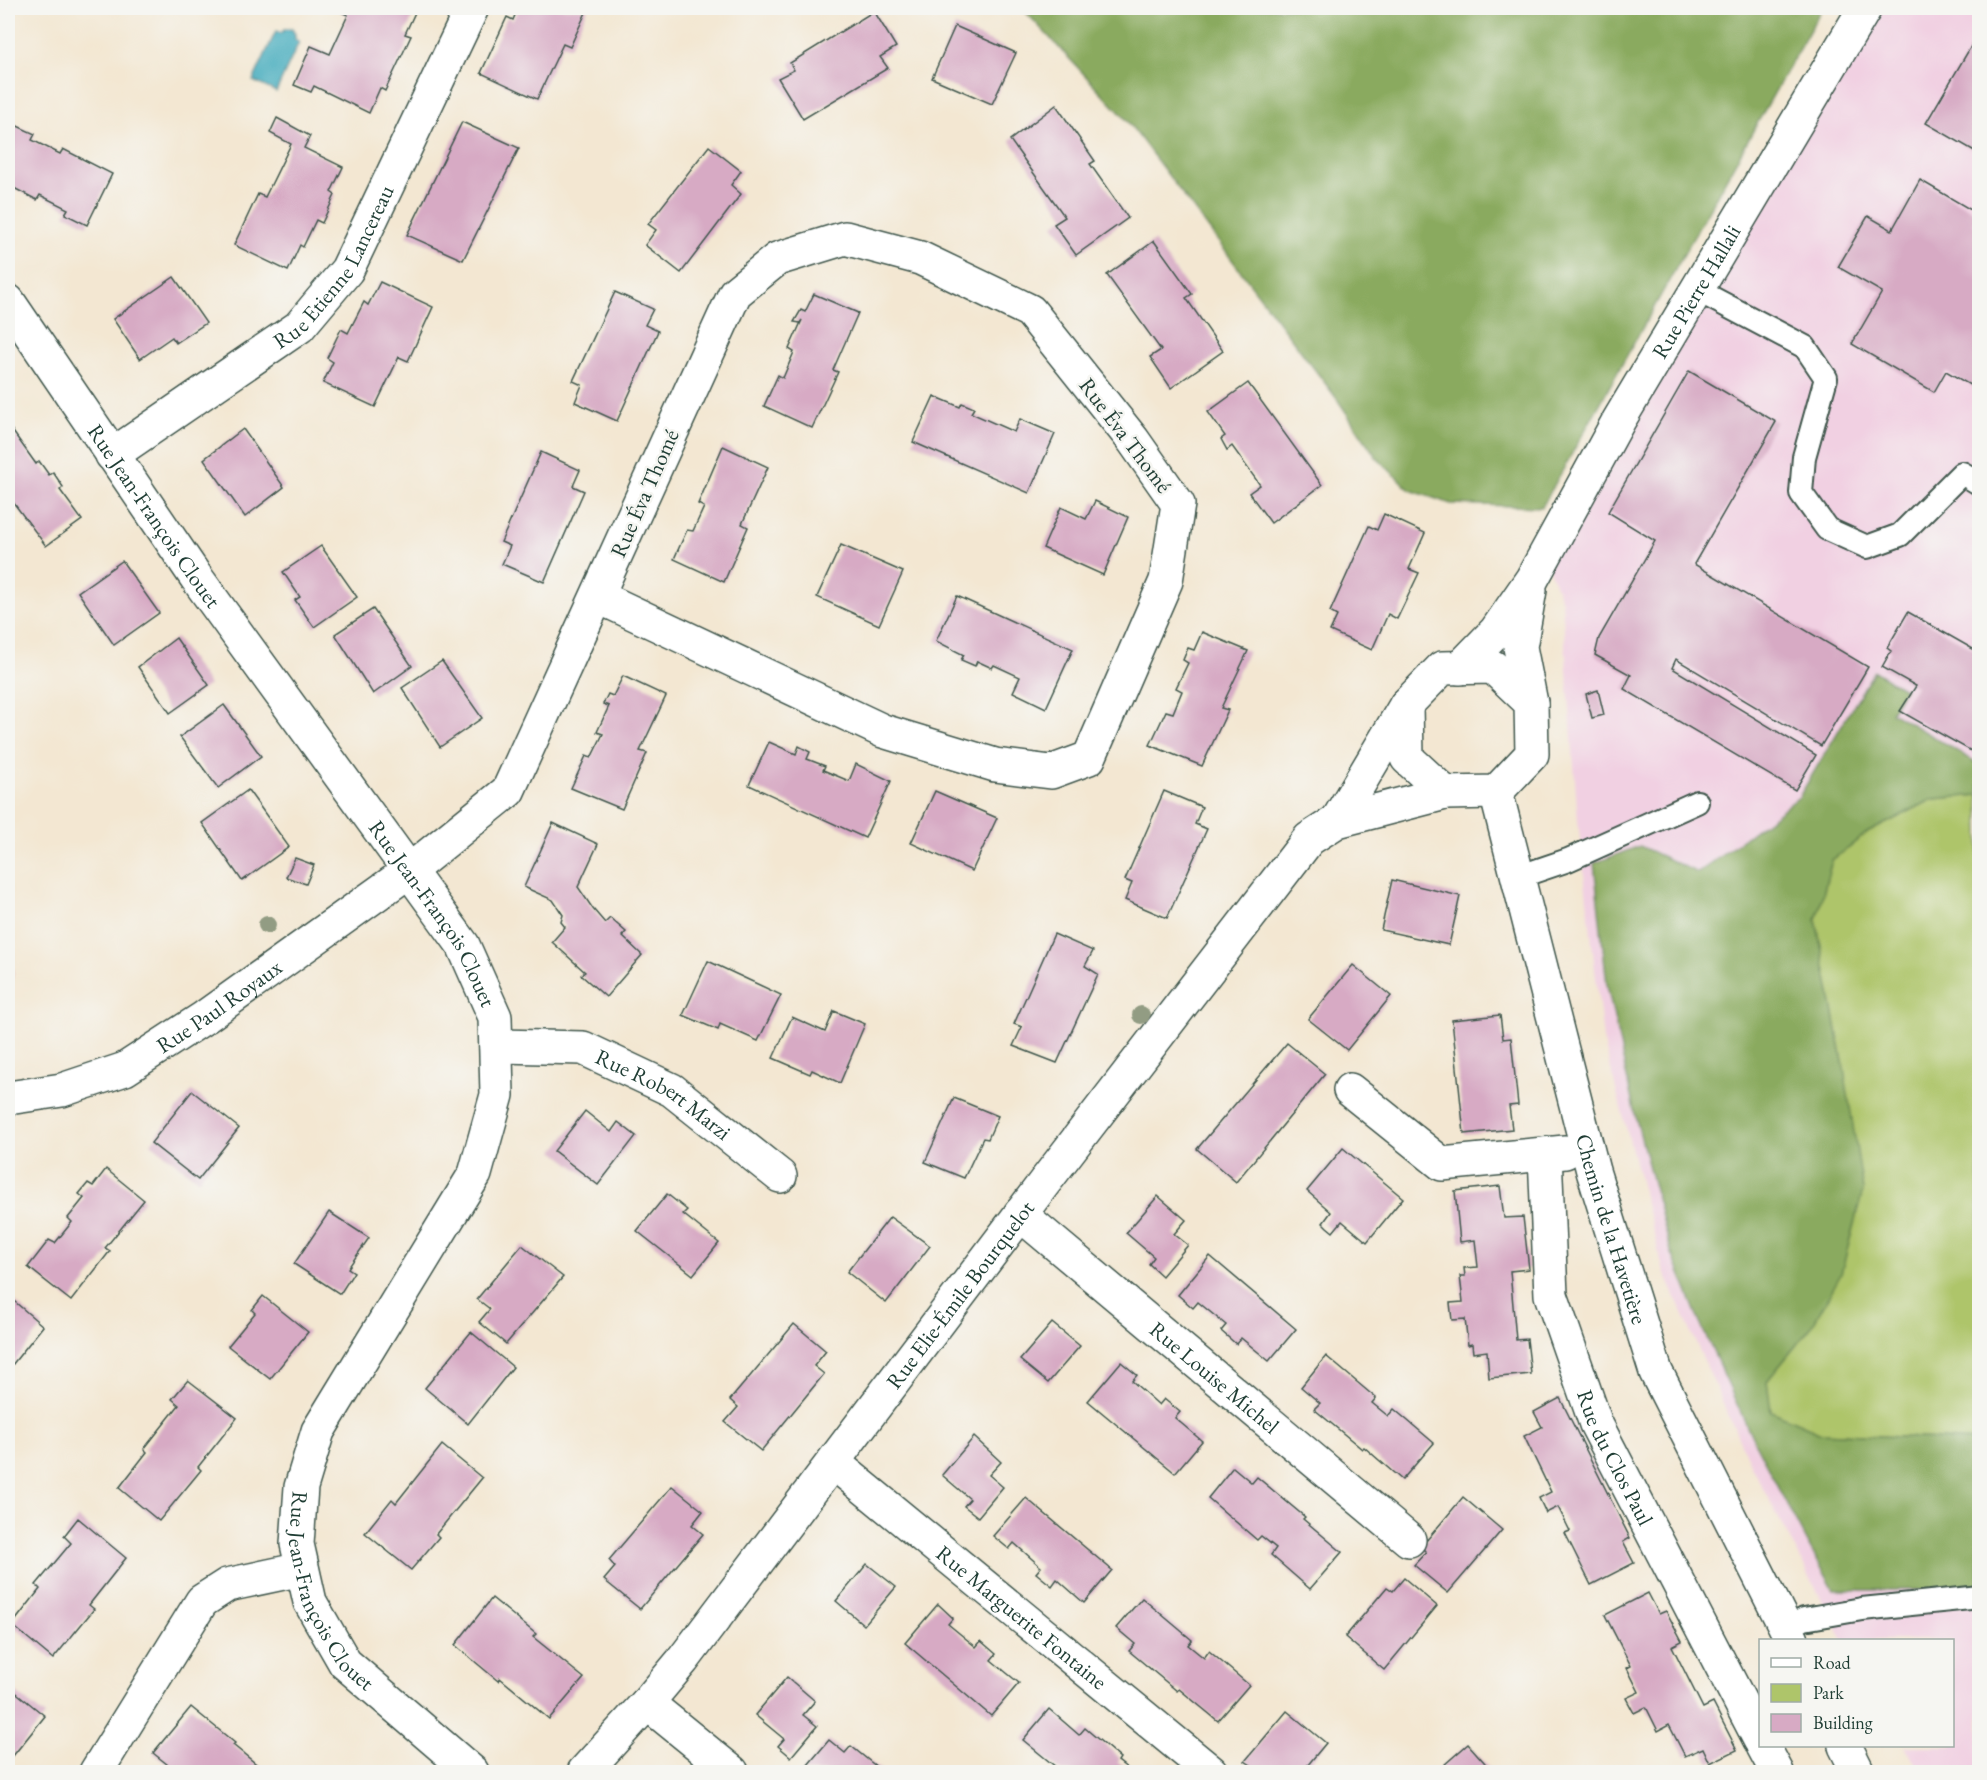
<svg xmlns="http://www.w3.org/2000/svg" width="1987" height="1780" font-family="'EB Garamond',serif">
<rect width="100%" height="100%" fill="#f6f6f2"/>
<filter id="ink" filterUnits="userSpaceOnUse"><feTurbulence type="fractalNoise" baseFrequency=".0167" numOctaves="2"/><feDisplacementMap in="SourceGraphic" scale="12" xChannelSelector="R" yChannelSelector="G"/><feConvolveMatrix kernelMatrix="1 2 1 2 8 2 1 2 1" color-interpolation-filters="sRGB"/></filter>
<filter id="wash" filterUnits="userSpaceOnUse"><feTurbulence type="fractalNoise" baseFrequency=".008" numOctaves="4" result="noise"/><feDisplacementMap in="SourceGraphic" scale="24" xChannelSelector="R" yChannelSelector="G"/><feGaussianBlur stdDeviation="1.35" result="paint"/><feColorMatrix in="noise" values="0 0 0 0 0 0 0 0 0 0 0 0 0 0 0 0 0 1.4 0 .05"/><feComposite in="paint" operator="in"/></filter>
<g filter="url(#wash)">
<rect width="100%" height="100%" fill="#f3e7d2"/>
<path fill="#f1d0e2" d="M1856,8H1979V1772H1921L1904,1746H1952V1640H1843L1751,1466L1663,1269L1603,1039L1578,821L1562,601L1544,557Z"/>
<path fill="#aec56a" stroke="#66814f" stroke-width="1.5" d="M1979,795V1441L1821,1433L1770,1411L1767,1381L1812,1326L1843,1062L1816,920L1832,860L1867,833L1933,799Z"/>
<g fill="#8aaa5e" stroke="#547449" stroke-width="1.5">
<path d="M1022,8H1822L1542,507L1451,504L1410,490L1377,458L1337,399L1125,118Z"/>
<path d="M1874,671L1904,689L1891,712L1979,764V795L1933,799L1867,833L1832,860L1816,920L1843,1062L1863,1190L1841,1274L1812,1326L1767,1381L1771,1411L1821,1433L1979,1441V1590H1834L1806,1541L1752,1437L1699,1321L1671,1251L1635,1115L1607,985L1594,863L1640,846L1698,873L1799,797Z"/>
</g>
<path fill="#3ca9bb" stroke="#2e7378" stroke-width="1.5" d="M285,29H292L295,34V39L299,42L276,92L253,81L276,31L281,33Z"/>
<g id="blocks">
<g fill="#d7aac4">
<path d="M332,8H417L405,34L411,36L385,91L380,88L369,113L314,86L311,92L294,85L311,46L330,54L348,15Z"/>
<path d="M518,8H588L570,47L563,44L537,99L481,73L507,17L513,20Z"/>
<path d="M874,11L896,47L880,57L888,68L803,119L778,78L794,70L790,63Z"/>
<path d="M955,26L1016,53L992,104L932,78Z"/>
<path d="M1980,31V150L1978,153L1926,123Z"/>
<path d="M1056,105L1095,161L1090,164L1128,218L1076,255L1054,224L1065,217L1010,140Z"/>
<path d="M277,118L310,136L304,148L343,167L331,192L335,195L322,223L316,220L303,247L300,245L288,271L234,245L258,194L265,197L291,144L270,133Z"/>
<path d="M462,122L519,148L463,260L407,235Z"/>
<path d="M13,124L35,134L32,140L60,154L63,149L112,174L87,225L65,214L68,209L40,195L37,200L8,185V136Z"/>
<path d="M709,146L741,171L731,185L741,194L681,273L645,245L656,230L648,224Z"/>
<path d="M1920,180L1978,214L1973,224L1980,228V391L1946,371L1934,392L1852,344L1882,292L1838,267L1868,216L1892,230Z"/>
<path d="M1154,241L1192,294L1186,298L1223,351L1171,388L1150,357L1161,350L1107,275Z"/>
<path d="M174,277L206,323L176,343L172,337L140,359L113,319Z"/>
<path d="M380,282L433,307L408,361L399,357L375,407L323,383L333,362L327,358L341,329L348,333L364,302L368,305Z"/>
<path d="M615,292L653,309L645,325L658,331L617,421L575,402L582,385L573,381Z"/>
<path d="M814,294L858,313L833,370L838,372L812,428L764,406L778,375L783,378L794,352L789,349L802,320L800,323L794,322L801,310L805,312Z"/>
<path d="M1689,371L1776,422L1694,564L1868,667L1821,746L1676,659L1672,668L1816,755L1795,790L1624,689L1631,675L1595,655L1599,638L1655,541L1608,512Z"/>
<path d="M1248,383L1322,485L1271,523L1249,493L1260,485L1232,446L1227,450L1221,439L1225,436L1208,412Z"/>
<path d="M934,396L960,407L962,403L974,408L971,413L1014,432L1020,419L1055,434L1029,493L913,442Z"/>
<path d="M11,429L36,464L39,461L49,475L53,472L63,487L60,490L82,520L46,546L13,502L8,506V432Z"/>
<path d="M243,429L284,487L245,517L204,459Z"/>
<path d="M723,446L768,467L742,524L748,527L724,582L674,559L687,530L693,531L704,507L698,504Z"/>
<path d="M541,452L580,470L573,486L584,491L544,582L502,564L510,546L501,542Z"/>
<path d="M1095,501L1128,517L1103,575L1043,548L1061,507L1086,519Z"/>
<path d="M1384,514L1425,533L1409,569L1419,573L1397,619L1388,614L1372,650L1330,631L1337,616L1330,612L1369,526L1377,530Z"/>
<path d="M841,545L903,572L879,625L817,597Z"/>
<path d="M321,546L357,597L314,627L295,600L300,597L283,572Z"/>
<path d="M122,561L159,613L114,645L78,592Z"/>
<path d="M957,596L1073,649L1046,708L1013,692L1020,677L994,665L992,668L977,661L975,666L961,660L964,655L936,641Z"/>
<path d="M373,609L412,666L373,694L335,634Z"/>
<path d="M1908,612L1980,653V756L1900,711L1916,686L1882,667L1891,651L1887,648Z"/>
<path d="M1202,632L1248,651L1221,708L1228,710L1202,766L1150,745L1166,711L1173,713L1182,691L1176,688L1188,663L1183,660L1188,648L1194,650Z"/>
<path d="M176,638L209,685L170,713L138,667Z"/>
<path d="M442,661L482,718L440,747L402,688Z"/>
<path d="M623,676L666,696L640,751L647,753L622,809L571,788L586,756L591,758L603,734L597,732L609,706L603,704L608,694L613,696Z"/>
<path d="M1598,690L1604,715L1592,718L1586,694Z"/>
<path d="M224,705L261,756L218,788L180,737Z"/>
<path d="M769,742L796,754L799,746L810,752L807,759L825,766L823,770L849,781L856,764L891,781L865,838L749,785Z"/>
<path d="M248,790L289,847L242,881L202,823Z"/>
<path d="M935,791L997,818L972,871L911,843Z"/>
<path d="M1164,791L1202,807L1195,824L1207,829L1167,918L1125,900L1132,883L1125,880Z"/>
<path d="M553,823L598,844L578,887L593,909L605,923L610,918L626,932L622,936L642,955L606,997L581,975L585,972L552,942L565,927L561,922L563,915L553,900L524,887Z"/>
<path d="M295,858L314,865L306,884L286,877Z"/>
<path d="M1392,880L1460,896L1449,945L1381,930Z"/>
<path d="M1054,934L1093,951L1085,966L1098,974L1057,1063L1013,1046L1022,1027L1014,1024Z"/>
<path d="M708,961L781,995L758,1041L720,1024L718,1030L683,1015Z"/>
<path d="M1353,965L1391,996L1347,1050L1308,1019Z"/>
<path d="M8,968L14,969L9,995H8Z"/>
<path d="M834,1011L865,1024L840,1083L812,1070L810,1074L773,1058L792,1017L825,1032Z"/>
<path d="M1500,1015L1503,1039L1511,1038L1518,1105L1509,1106L1512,1129L1464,1134L1452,1020Z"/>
<path d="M1287,1043L1325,1074L1236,1182L1197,1149Z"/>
<path d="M192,1091L239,1128L198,1180L151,1143Z"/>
<path d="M954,1098L998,1116L988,1139L983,1138L964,1178L925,1162Z"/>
<path d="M585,1111L611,1132L618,1122L636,1136L598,1185L554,1151Z"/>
<path d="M1343,1148L1403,1198L1367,1242L1342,1221L1333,1232L1327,1227L1323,1223L1331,1212L1307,1191Z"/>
<path d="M106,1169L144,1200L105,1248L110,1251L71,1301L28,1267L49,1240L55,1243L72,1222L68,1218L84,1198L79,1194L88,1183L93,1186Z"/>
<path d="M1500,1186L1504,1218L1523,1217L1529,1269L1510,1271L1516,1340L1527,1339L1531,1374L1489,1378L1487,1351L1473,1353L1472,1344L1468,1345L1465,1319L1452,1320L1450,1303L1463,1302L1460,1276H1465L1464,1268L1478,1267L1475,1240L1460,1242L1455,1191Z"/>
<path d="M667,1194L687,1210L683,1214L719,1243L693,1275L637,1231Z"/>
<path d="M1158,1196L1186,1220L1174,1234L1188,1245L1162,1276L1149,1264L1154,1257L1126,1233Z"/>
<path d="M329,1212L369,1238L348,1268L354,1272L340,1294L294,1264Z"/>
<path d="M890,1217L930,1246L886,1303L847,1272Z"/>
<path d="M522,1245L563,1277L506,1344L479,1322L490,1309L477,1299Z"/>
<path d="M1210,1256L1296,1329L1269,1361L1241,1338L1236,1344L1221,1331L1226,1325L1198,1302L1193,1308L1178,1295Z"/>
<path d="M8,1296L43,1326L8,1370Z"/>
<path d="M263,1296L308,1332L270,1379L228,1346L255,1313L252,1310Z"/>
<path d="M1052,1323L1080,1346L1048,1383L1020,1360Z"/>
<path d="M794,1324L826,1351L814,1366L824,1374L761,1451L725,1422L738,1407L730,1400Z"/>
<path d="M471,1332L513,1367L468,1424L425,1388Z"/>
<path d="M1326,1356L1376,1398L1372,1403L1388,1416L1394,1409L1434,1443L1402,1480L1364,1447L1362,1449L1314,1409L1320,1403L1301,1387Z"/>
<path d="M1121,1362L1137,1375L1132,1381L1159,1405L1164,1399L1180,1412L1175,1418L1202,1441L1175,1473L1088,1401Z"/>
<path d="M188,1380L237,1418L198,1467L201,1470L159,1521L119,1488L147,1452L144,1449L179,1405L172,1399Z"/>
<path d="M1560,1398L1630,1538L1623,1542L1634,1563L1591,1585L1565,1533L1570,1531L1558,1507L1546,1513L1539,1498L1551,1492L1524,1436L1542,1427L1534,1412Z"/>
<path d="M974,1437L1001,1462L989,1475L1003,1487L978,1517L964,1506L970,1499L942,1475Z"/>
<path d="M442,1445L482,1478L436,1534L439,1537L411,1570L365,1533L392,1499L396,1503Z"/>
<path d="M1233,1467L1252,1483L1257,1477L1305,1517L1303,1519L1342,1552L1310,1589L1271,1555L1276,1548L1261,1536L1257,1540L1208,1498Z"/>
<path d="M672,1486L703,1511L692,1525L703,1534L640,1609L604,1580L615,1567L609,1560Z"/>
<path d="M1463,1497L1502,1530L1448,1593L1414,1565L1426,1552L1421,1547Z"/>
<path d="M1026,1498L1112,1570L1084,1603L1057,1579L1052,1586L1036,1573L1041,1567L1014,1543L1009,1549L993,1536Z"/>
<path d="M78,1518L126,1558L89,1605L94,1609L53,1659L12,1625L40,1589L36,1585L71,1543L64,1536Z"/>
<path d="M867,1564L896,1587L864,1625L836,1601Z"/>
<path d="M1404,1578L1437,1606L1384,1670L1345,1637L1387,1587L1393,1591Z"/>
<path d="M1648,1593L1659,1614L1666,1611L1682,1641L1672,1646L1703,1708L1713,1703L1737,1750L1710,1763L1703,1748L1685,1756L1669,1725L1658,1731L1646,1707L1634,1713L1626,1698L1639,1692L1627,1668L1631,1666L1605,1615Z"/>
<path d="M492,1598L536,1634L533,1637L584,1678L549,1719L500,1678L498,1681L455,1645Z"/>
<path d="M1142,1598L1192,1640L1188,1645L1204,1658L1209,1651L1249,1685L1218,1721L1179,1689L1177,1691L1129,1651L1135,1644L1116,1628Z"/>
<path d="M938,1604L953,1618L948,1624L976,1647L981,1641L996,1654L991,1660L1019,1683L991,1716L905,1643Z"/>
<path d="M787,1677L815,1701L803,1715L817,1726L791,1757L778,1746L784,1739L755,1715Z"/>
<path d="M8,1686L45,1716L8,1762Z"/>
<path d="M191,1707L235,1743L233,1745L266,1772H177L153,1753Z"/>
<path d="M1049,1709L1079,1735L1085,1728L1120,1758L1118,1761L1132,1772H1062L1023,1740Z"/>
<path d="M1287,1711L1326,1743L1302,1772H1244L1251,1765L1245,1761Z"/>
<path d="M829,1740L845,1753L851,1746L883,1772H802Z"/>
<path d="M1468,1744L1493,1772H1436Z"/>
</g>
</g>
</g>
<g filter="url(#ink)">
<use href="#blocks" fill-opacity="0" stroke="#3f564c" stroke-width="1.5"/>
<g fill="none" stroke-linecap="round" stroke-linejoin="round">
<defs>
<g id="service">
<path d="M1697,290L1805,347L1826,378L1804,457L1801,493L1827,529L1867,547L1900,535L1962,473L1980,484"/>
<path d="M1518,877L1568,860L1697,802"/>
<path d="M1786,1629L1804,1619L1862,1609L1980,1597"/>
</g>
<g id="minor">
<path id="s1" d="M8,301L196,577L463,945L495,1017L497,1095L475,1174L318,1431L301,1487L297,1544L310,1602L345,1663L472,1772"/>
<path id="s2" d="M112,455L299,327L347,270L472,8"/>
<path d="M1530,590L1520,647L1531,703"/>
<path d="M1493,667L1531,703L1532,754L1496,792L1445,793L1407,758L1406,705L1442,668Z"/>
<path id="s3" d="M1460,668L1496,631L1532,579L1619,420L1865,8"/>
<path id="s4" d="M1496,792L1593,1171L1656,1372L1792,1640"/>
<path d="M1337,821L1406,705"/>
<path id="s5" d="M496,1046L583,1048L672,1090L780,1176"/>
<path d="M1350,1090L1442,1164L1565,1152"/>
<path id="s6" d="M8,1098L62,1090L125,1069L205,1017L409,871L508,791L597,596L883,731L995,765L1051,772L1089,758L1166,581L1178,504L1133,440L1030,311L920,258L845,238L777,259L735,293L597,596"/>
<path id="s7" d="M1545,1154L1551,1295L1596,1424L1760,1740"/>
<path id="s8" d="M1020,1214L1409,1540"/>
<path id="s9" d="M834,1463L1211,1772"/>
<path d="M647,1703L732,1772"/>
<path d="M1763,1746L1777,1772"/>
<path d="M1845,1746L1858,1772"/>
<path d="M96,1772L202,1601L227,1585L302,1569"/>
<path id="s10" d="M584,1772L647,1703L683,1660L1044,1183L1309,839L1337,821L1445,793"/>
</g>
</defs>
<use href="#service" stroke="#3f564c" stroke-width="26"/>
<use href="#minor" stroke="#3f564c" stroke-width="36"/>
<use href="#service" stroke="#fff" stroke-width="22"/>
<use href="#minor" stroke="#fff" stroke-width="33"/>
</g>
<g fill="#929c83">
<circle cx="267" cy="925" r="9"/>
<circle cx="1141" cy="1015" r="9"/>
</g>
</g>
<g text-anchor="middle" stroke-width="5" stroke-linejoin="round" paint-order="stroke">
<g font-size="22" fill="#1f3d34" stroke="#f6f6f2">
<text dy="8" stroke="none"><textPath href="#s2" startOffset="296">Rue Etienne Lancereau</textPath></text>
<text dy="8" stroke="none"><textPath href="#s3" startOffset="446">Rue Pierre Hallali</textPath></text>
<text transform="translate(1126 435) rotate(53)" y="8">Rue Éva Thomé</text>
<text transform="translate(644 493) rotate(-66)" y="8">Rue Éva Thomé</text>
<text dy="8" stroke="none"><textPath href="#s1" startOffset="260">Rue Jean-François Clouet</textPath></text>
<text dy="8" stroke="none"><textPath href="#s1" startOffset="746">Rue Jean-François Clouet</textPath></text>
<text dy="8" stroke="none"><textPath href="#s6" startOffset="234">Rue Paul Royaux</textPath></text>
<text dy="8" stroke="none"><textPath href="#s5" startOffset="180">Rue Robert Marzi</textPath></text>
<text dy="8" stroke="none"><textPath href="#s4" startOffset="452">Chemin de la Havetière</textPath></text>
<text dy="8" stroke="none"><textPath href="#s10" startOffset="608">Rue Elie-Émile Bourquelot</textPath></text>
<text dy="8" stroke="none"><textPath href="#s8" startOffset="254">Rue Louise Michel</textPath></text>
<text dy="8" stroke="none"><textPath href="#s7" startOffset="316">Rue du Clos Paul</textPath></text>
<text dy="8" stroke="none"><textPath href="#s1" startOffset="1500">Rue Jean-François Clouet</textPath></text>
<text dy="8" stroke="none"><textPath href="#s9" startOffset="243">Rue Marguerite Fontaine</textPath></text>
</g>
</g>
<rect width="1987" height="1780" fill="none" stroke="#f6f6f2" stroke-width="30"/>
<rect x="1759" y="1639" width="195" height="108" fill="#f6f6f2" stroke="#a0aca6" stroke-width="1.5"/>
<rect x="1771" y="1658" width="30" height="9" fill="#ffffff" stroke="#a0aca6" stroke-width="1.5"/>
<text x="1813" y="1669" font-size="18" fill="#1f3d34">Road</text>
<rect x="1771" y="1684" width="30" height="18" fill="#aec56a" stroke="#a0aca6" stroke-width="1.5"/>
<text x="1813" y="1699" font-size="18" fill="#1f3d34">Park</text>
<rect x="1771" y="1714" width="30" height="18" fill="#d7aac4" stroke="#a0aca6" stroke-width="1.5"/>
<text x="1813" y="1729" font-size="18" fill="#1f3d34">Building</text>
</svg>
